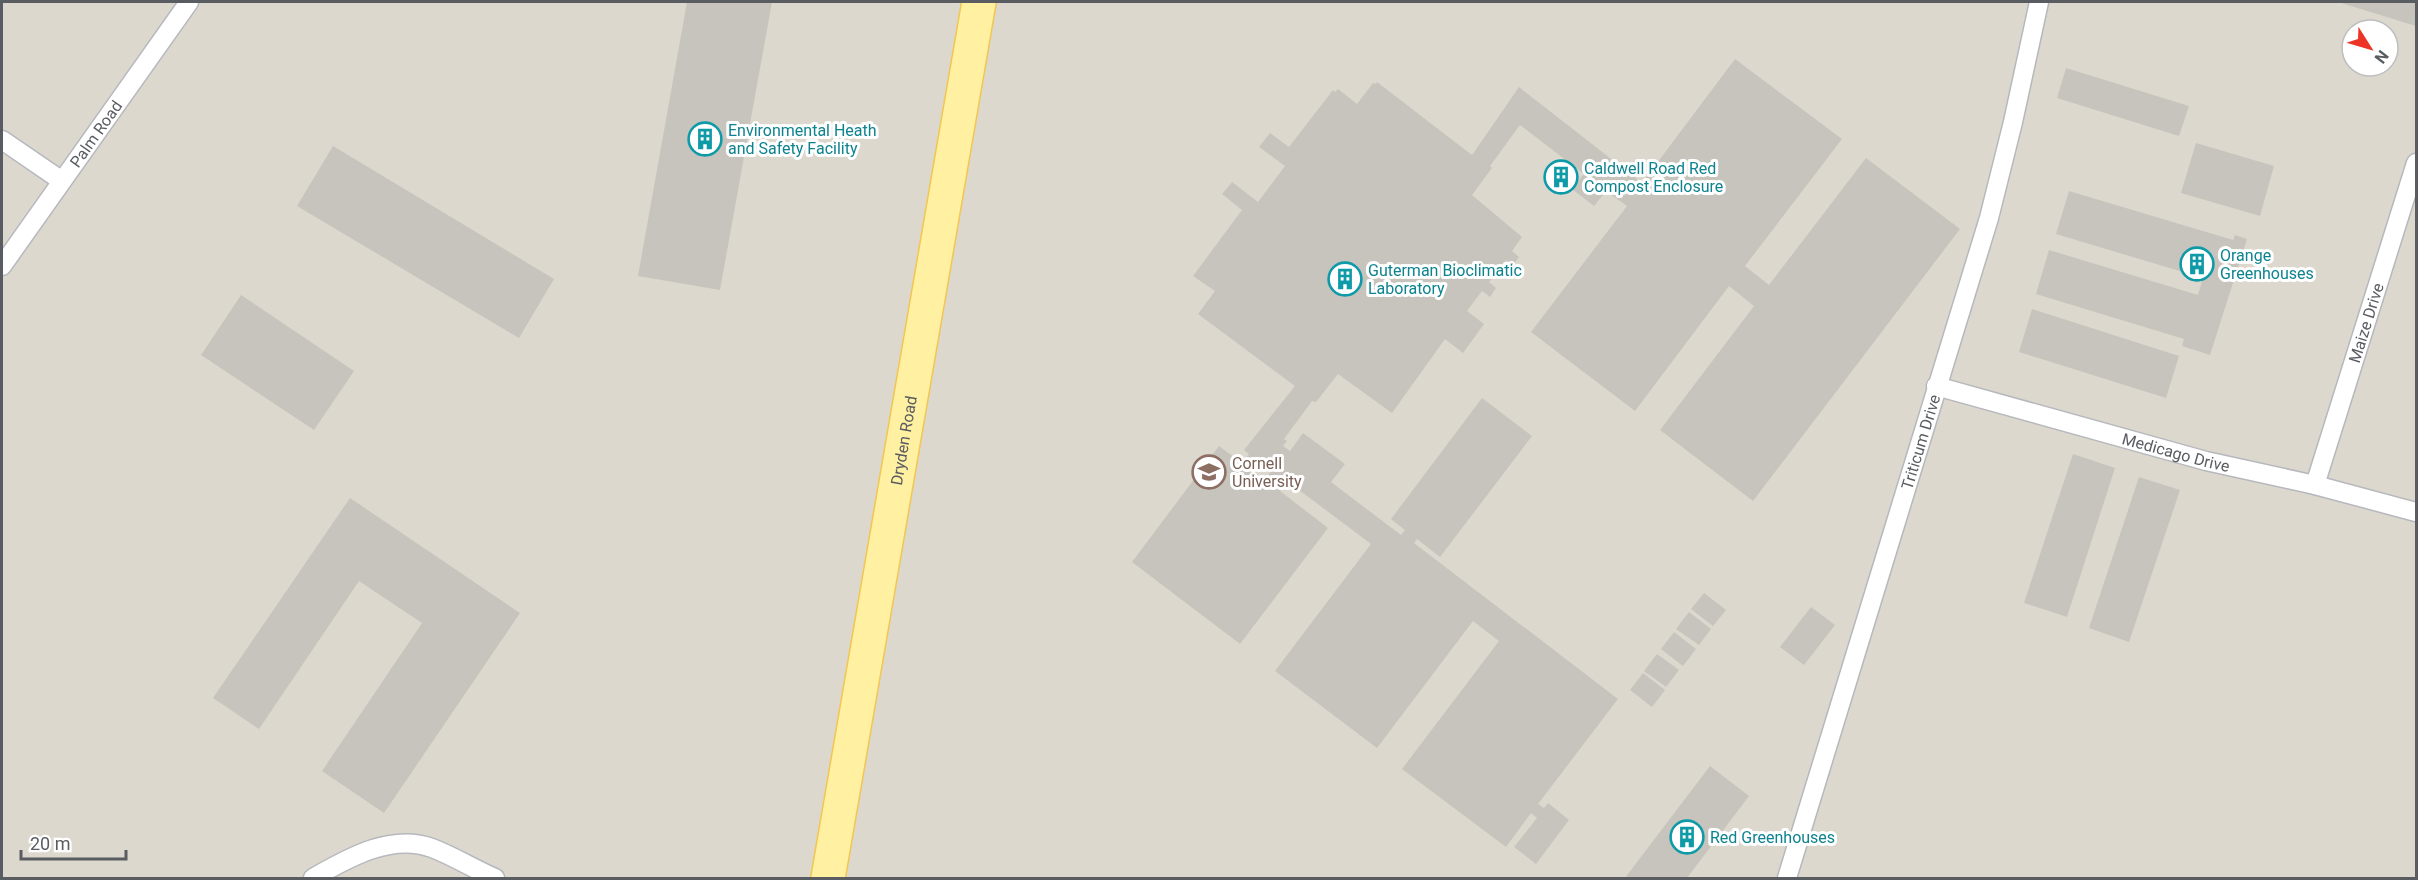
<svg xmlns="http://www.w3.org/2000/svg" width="2418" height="880" font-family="Roboto,sans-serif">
<rect width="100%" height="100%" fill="#ece9e0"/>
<path fill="#dcd8ce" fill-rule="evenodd" d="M2,2H2416V878H2ZM2352,30H2388V66H2352Z"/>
<g fill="#c7c4bd">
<path d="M687,2H772L720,290L638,276Z"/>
<path d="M2338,2H2416V26Z"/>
<path d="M1735,59L1842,139L1745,266L1769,285L1866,158L1960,229L1753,501L1660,430L1754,306L1729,286L1635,411L1531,332L1627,206L1606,191L1594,206L1572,189L1584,174L1520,125L1490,166L1492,168L1472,195L1522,237L1512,251L1519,257L1513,265L1506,260L1489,282L1496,288L1490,297L1482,291L1467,311L1484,324L1463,353L1445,339L1392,413L1338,374L1316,402L1312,401L1284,439L1287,441L1283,446L1290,451L1303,433L1345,464L1331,482L1401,535L1405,530L1391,519L1482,398L1532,436L1440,557L1417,539L1414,543L1618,699L1538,804L1544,808L1548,803L1569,820L1536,864L1514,847L1537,818L1531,813L1506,847L1402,769L1499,641L1473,621L1377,748L1275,671L1371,544L1287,481L1280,491L1328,528L1240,644L1132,562L1219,446L1265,480L1272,470L1268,466L1265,469L1259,464L1256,468L1244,460L1249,454L1244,450L1295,386L1198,314L1215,291L1193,276L1242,210L1222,194L1232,182L1258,202L1285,166L1259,147L1270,133L1289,147L1333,90L1335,92L1338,89L1357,104L1373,83L1376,84L1377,82L1472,155L1519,87L1642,183Z"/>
<path d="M2066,68L2189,106L2179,136L2057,98Z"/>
<path d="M2196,143L2274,166L2260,216L2181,193Z"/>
<path d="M333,146L554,279L519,338L297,206Z"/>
<path d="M1559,161L1578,175L1563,194L1545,180Z"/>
<path d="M2069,191L2233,240L2235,235L2247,239L2210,355L2182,346L2184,339L2036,294L2049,250L2198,295L2203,278L2056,234Z"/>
<path d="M241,295L354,371L314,430L201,355Z"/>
<path d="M2032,309L2179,356L2166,398L2019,352Z"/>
<path d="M2073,454L2115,468L2067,617L2024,603Z"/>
<path d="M2139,477L2180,490L2129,642L2089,628Z"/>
<path d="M350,498L520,613L384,813L322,771L422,623L359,581L259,729L213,698Z"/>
<path d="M1704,593L1726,610L1713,626L1691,609Z"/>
<path d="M1811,607L1835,625L1804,665L1780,647Z"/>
<path d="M1689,612L1711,629L1699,645L1676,629Z"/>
<path d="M1674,632L1696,649L1683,666L1661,649Z"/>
<path d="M1657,654L1679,670L1666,687L1644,671Z"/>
<path d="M1643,673L1665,690L1652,707L1630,690Z"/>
<path d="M1710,766L1749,796L1687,878H1625Z"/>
</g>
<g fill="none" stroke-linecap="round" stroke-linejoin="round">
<defs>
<g id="lane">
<path d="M2,140L62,181"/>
<path id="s1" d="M2,266L189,2"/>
<path id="s2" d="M1936,386L2206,461L2315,485L2416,512"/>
<path id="s3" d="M2315,485L2416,163"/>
<path d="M313,878C348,858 391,833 432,848C453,856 474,869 495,878"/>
<path id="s4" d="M1787,878L1989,218L2013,122L2039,2"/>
</g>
<g id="primary">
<path id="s5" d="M828,878L979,2"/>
</g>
</defs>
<use href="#lane" stroke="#b6b8bd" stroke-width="21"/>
<use href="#primary" stroke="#f3c651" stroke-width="36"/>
<use href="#lane" stroke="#fff" stroke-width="18"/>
<use href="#primary" stroke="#fff0a2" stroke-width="33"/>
</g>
<defs>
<symbol id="building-ring" viewBox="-11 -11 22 22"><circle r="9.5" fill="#fff" stroke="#0f9aa8" stroke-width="1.5"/><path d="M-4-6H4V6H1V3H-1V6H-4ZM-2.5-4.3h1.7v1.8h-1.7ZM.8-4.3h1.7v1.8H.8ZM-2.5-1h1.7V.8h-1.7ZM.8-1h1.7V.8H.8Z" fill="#0f9aa8"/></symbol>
<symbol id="university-ring" viewBox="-11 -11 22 22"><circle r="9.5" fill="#fff" stroke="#8d6e63" stroke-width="1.5"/><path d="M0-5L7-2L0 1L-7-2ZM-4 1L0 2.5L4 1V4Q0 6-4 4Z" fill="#8d6e63"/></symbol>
</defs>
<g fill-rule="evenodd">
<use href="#building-ring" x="686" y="120" width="38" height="38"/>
<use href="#building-ring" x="1542" y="158" width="38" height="38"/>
<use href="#building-ring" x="2178" y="245" width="38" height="38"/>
<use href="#building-ring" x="1326" y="260" width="38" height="38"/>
<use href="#university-ring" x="1190" y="453" width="38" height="38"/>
<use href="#building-ring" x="1668" y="818" width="38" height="38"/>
</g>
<g text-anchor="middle" stroke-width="6" stroke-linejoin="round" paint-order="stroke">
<g font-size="16" fill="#0d838f" stroke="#fff" text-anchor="start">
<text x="728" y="136">Environmental Heath<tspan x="728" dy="18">and Safety Facility</tspan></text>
<text x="1584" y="174">Caldwell Road Red<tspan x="1584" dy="18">Compost Enclosure</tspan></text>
<text x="2220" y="261">Orange<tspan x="2220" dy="18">Greenhouses</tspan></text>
<text x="1368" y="276">Guterman Bioclimatic<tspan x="1368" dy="18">Laboratory</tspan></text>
<text x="1710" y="843">Red Greenhouses</text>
</g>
<g font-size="16" fill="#595c61" stroke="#fff">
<text dy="6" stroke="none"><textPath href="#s1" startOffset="162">Palm Road</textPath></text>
<text dy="6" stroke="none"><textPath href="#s3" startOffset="170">Maize Drive</textPath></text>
<text dy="6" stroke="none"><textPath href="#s5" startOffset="444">Dryden Road</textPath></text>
<text dy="6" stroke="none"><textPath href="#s4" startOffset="456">Triticum Drive</textPath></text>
<text dy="6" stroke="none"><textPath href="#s2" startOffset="249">Medicago Drive</textPath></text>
</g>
<g font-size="16" fill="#785e54" stroke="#fff" text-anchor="start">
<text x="1232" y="469">Cornell<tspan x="1232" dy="18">University</tspan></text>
</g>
</g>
<rect width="2418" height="880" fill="none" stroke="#595c61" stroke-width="6"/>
<g transform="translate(2370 48) rotate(127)"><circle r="28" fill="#ffffff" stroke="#bdbec0" stroke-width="1.5"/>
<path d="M0-4.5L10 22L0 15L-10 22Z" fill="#ec3526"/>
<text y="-9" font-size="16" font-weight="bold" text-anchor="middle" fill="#595c61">N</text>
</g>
<path d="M21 850v9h105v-9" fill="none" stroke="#595c61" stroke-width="3"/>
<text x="30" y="850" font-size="18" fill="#595c61" stroke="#ffffff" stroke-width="4.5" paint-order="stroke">20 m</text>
</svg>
